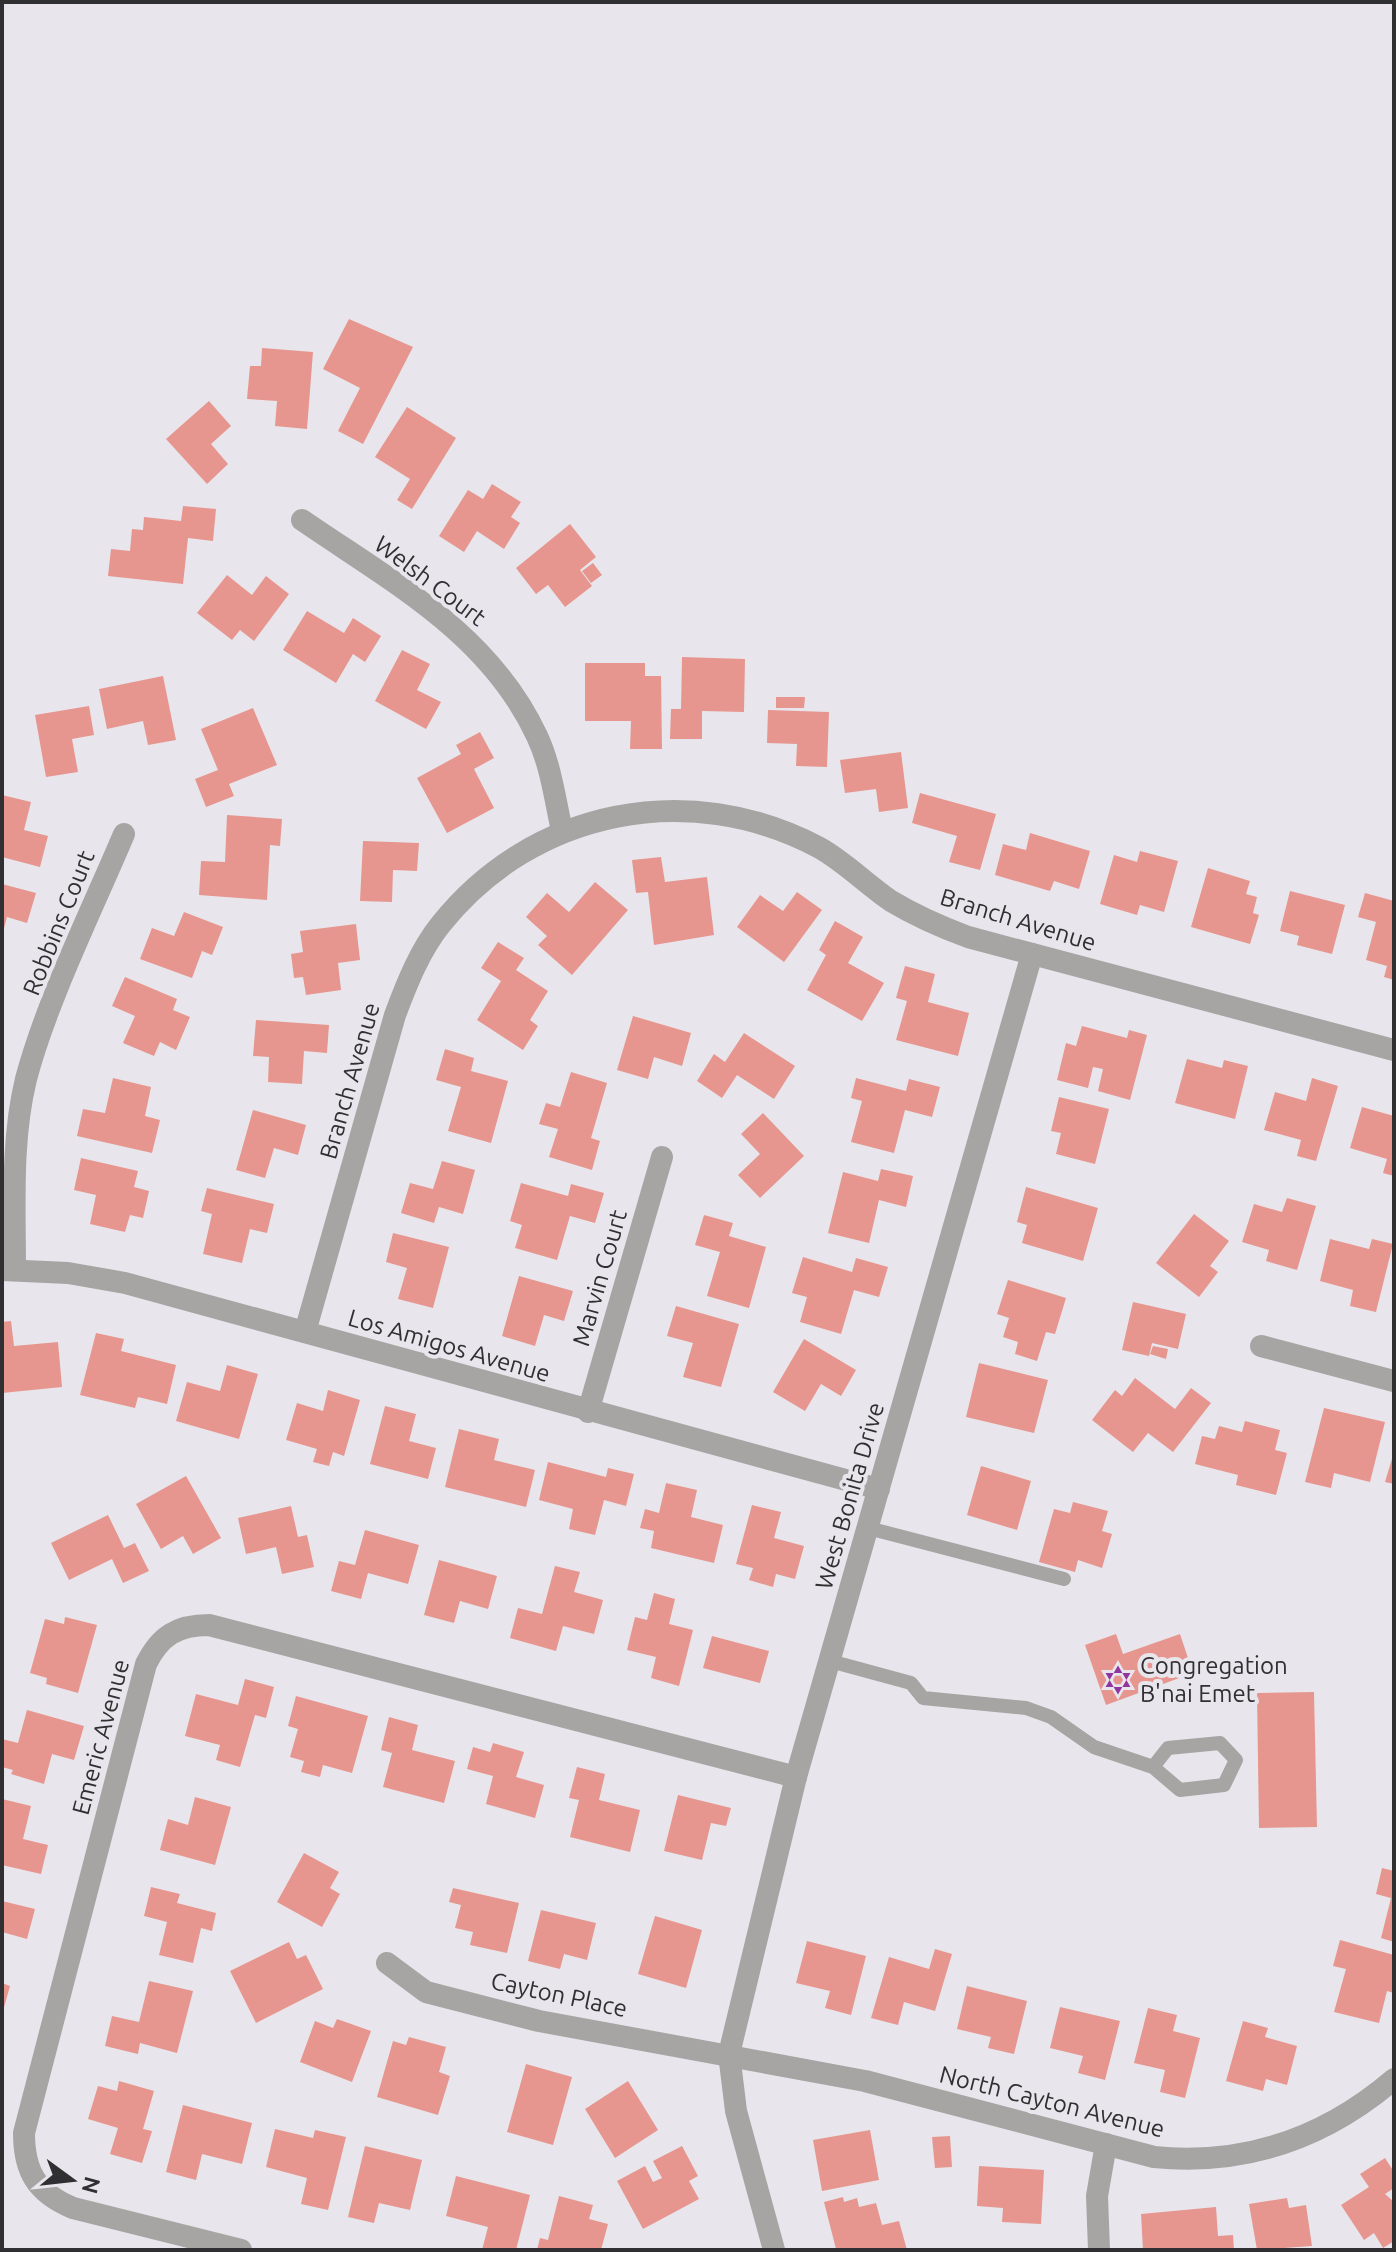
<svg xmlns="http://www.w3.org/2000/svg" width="1396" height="2252" font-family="Ubuntu,sans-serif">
<rect width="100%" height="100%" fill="#e8e6ec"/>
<g fill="#e6968e">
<path d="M349,319L413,347L363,444L338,431L360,388L323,369Z"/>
<path d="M262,348L313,352L307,429L275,426L277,401L247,399L250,366H261Z"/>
<path d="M209,401L231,426L211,444L228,464L207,484L166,439Z"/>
<path d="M407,407L456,438L412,509L397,500L410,479L375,457Z"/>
<path d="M492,484L521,502L511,517L520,523L504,549L477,531L464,552L439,536L468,490L483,499Z"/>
<path d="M183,506L216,509L213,541L188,538L183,584L108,576L111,549L130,551L132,529L143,530L144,517L181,521Z"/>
<path d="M570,524L596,557L580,570L592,586L565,607L548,585L536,594L516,568Z"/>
<path d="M593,563L602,575L591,583L582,571Z"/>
<path d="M227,575L252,595L266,576L289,594L254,641L240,630L232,640L197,613Z"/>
<path d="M307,611L344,633L353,618L381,636L365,662L353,654L336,683L283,650Z"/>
<path d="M402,650L430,664L417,690L441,702L426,729L375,701Z"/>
<path d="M682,657L745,659L744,712L702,711V739H670L671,709H681Z"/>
<path d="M585,663H645V676H661L662,749H630L631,721H585Z"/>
<path d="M163,676L176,740L148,745L143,721L107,729L99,689Z"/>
<path d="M776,697H805L804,708H776Z"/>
<path d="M89,706L94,735L72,739L78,772L46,777L35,715Z"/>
<path d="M253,708L277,765L229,784L234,796L206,807L195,779L218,770L201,729Z"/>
<path d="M768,710L829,712L827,767L796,766L797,744L767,743Z"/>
<path d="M480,732L494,758L474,769L494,808L447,833L417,778L461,754L456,745Z"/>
<path d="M901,752L908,808L879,812L876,789L845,793L840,760Z"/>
<path d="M920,793L996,814L980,870L949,862L957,836L912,823Z"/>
<path d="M2,795L31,802L24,830L48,836L40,867L2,857Z"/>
<path d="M227,815L282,819L280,846L270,845L267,900L199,895L201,861L225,862Z"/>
<path d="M1030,833L1090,851L1079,889L1054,881L1050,891L995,875L1003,844L1026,850Z"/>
<path d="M363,841L419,843L417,871L393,870L392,902L360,901Z"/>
<path d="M1140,851L1178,861L1164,912L1140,905L1137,915L1100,904L1114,855L1137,862Z"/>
<path d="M661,857L665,882L707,877L714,935L654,945L648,892L636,893L632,860Z"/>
<path d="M1208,868L1250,881L1246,894L1257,897L1253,913L1259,915L1250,944L1191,927Z"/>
<path d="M595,882L628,910L572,975L538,945L547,936L526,917L547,893L569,912Z"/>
<path d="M2,884L36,893L27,923L7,917L3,932Z"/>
<path d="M1290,891L1345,905L1332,954L1297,945L1299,936L1280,931Z"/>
<path d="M797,892L822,910L784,962L737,927L760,895L783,911Z"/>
<path d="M1365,893L1394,901V980L1384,977L1387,966L1366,960L1376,922L1358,917Z"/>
<path d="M184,912L223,927L212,955L202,951L192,978L140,959L152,928L174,936Z"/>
<path d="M835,921L863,937L848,963L884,983L862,1021L807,990L826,955L819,950Z"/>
<path d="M356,924L360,960L338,963L341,990L306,995L303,977L294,978L291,954L303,952L300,931Z"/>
<path d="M498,942L524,958L516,970L548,991L530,1020L538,1026L523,1050L477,1020L501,981L481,968Z"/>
<path d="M905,966L935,974L928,1002L969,1013L958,1056L896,1040L907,1001L896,998Z"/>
<path d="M125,977L177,999L173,1010L190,1017L176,1050L160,1042L154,1056L123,1043L135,1016L112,1006Z"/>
<path d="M633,1016L691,1033L682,1066L654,1057L648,1079L617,1070Z"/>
<path d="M256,1020L329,1025L327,1053L304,1051L302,1084L268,1082L269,1057L253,1056Z"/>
<path d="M1082,1026L1127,1038L1129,1030L1147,1035L1130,1100L1098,1091L1103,1069L1093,1067L1088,1088L1057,1080L1066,1043L1076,1046Z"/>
<path d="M744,1033L795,1066L774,1099L737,1075L722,1098L697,1081L714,1054L725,1062Z"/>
<path d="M445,1049L474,1058L471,1071L508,1081L491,1143L448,1131L461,1087L436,1080Z"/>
<path d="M1187,1059L1222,1068L1224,1060L1248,1066L1235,1119L1175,1103Z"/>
<path d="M571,1072L607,1083L591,1138L600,1141L592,1170L549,1157L558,1129L539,1124L546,1103L560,1107Z"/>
<path d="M113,1078L151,1087L145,1116L160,1120L152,1153L77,1136L83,1109L105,1113Z"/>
<path d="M856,1078L906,1091L909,1079L940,1087L932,1117L905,1110L894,1153L851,1142L862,1101L851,1098Z"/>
<path d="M1312,1078L1338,1086L1316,1161L1297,1156L1301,1140L1264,1130L1275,1092L1306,1101Z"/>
<path d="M1059,1097L1109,1109L1095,1164L1056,1154L1061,1133L1051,1131Z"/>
<path d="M1362,1107L1394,1116V1176L1383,1173L1387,1159L1350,1148Z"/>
<path d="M253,1110L306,1125L298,1155L274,1148L265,1178L236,1170Z"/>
<path d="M763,1113L804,1156L760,1198L738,1175L760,1154L741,1134Z"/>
<path d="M81,1158L138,1171L134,1187L149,1191L143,1218L130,1215L125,1232L90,1224L96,1195L74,1190Z"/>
<path d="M442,1161L475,1170L463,1214L439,1207L434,1223L401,1213L410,1183L433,1189Z"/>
<path d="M881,1169L913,1176L906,1207L879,1200L869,1243L828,1233L843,1172L878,1181Z"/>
<path d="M521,1183L568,1196L571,1184L604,1193L595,1223L570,1216L557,1260L515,1248L522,1225L510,1221Z"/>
<path d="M1026,1187L1098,1208L1083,1261L1022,1243L1027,1225L1017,1222Z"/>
<path d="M207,1188L274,1204L267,1233L250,1229L242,1263L203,1254L212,1214L201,1211Z"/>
<path d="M1287,1198L1316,1206L1297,1270L1266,1261L1269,1250L1242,1242L1254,1204L1282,1212Z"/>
<path d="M1194,1214L1229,1241L1210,1266L1218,1272L1199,1297L1156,1263Z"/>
<path d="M704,1215L733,1223L729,1236L766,1247L749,1308L707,1296L720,1252L695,1245Z"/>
<path d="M393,1233L449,1247L433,1308L398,1299L407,1268L386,1262Z"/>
<path d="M1330,1239L1369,1249L1372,1239L1393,1244L1376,1312L1350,1306L1353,1290L1320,1281Z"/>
<path d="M803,1257L852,1272L856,1258L888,1267L879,1297L854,1290L841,1334L800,1322L807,1297L792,1293Z"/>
<path d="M519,1276L573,1291L564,1321L544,1315L535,1346L502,1336Z"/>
<path d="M1008,1280L1066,1298L1055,1334L1046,1332L1037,1361L1015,1354L1018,1342L1003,1337L1009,1318L997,1314Z"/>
<path d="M1133,1302L1186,1314L1178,1349L1152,1343L1149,1356L1122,1350Z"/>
<path d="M676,1306L739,1324L721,1387L683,1377L693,1343L667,1336Z"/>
<path d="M11,1321L14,1346L58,1342L62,1387L2,1393V1322Z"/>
<path d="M96,1333L124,1339L121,1351L176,1365L167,1404L138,1397L135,1408L80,1395Z"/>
<path d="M804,1339L856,1370L841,1396L821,1384L805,1411L773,1392Z"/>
<path d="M1153,1346L1168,1349L1166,1359L1150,1354Z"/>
<path d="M979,1363L1048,1380L1034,1433L966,1417Z"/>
<path d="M227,1365L258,1374L239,1439L176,1421L187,1382L220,1391Z"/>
<path d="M1135,1378L1175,1409L1191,1388L1211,1403L1173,1452L1148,1433L1133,1452L1092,1420L1115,1390L1122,1396Z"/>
<path d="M328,1390L360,1400L344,1456L333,1452L329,1466L313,1462L317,1449L286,1440L297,1403L323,1411Z"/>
<path d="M385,1406L416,1414L409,1441L436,1448L428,1479L370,1464Z"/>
<path d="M1324,1408L1385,1422L1370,1482L1334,1473L1331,1488L1305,1482Z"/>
<path d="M1245,1421L1280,1430L1275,1450L1287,1453L1276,1495L1236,1485L1238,1475L1195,1464L1202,1436L1215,1439L1219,1426L1242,1432Z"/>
<path d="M459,1429L499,1439L494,1460L535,1470L526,1507L445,1487Z"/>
<path d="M1394,1452V1484L1385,1482Z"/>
<path d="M548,1462L606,1477L608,1468L634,1474L626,1506L604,1500L595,1535L569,1529L573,1509L539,1500Z"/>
<path d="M981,1466L1031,1481L1017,1530L967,1515Z"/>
<path d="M186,1476L221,1538L193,1554L183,1536L161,1549L136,1504Z"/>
<path d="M666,1483L697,1490L691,1517L723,1525L714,1563L651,1548L654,1531L640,1528L645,1509L659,1513Z"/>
<path d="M1073,1502L1108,1511L1102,1531L1112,1534L1102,1568L1078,1560L1075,1572L1039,1562L1054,1509L1070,1513Z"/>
<path d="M752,1505L781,1512L774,1538L804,1546L795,1579L776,1574L773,1587L749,1580L753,1568L736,1564Z"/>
<path d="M291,1506L298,1537L307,1535L314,1567L282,1574L276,1547L246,1554L238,1518Z"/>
<path d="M108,1515L124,1548L135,1543L149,1571L123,1583L112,1559L69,1580L51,1543Z"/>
<path d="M365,1530L419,1545L408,1584L368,1573L361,1599L331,1591L339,1561L355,1565Z"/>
<path d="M439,1560L497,1576L488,1609L460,1601L454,1623L424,1615Z"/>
<path d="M555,1566L580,1572L574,1592L603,1600L594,1634L563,1626L556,1651L510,1638L518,1608L542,1614Z"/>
<path d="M654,1593L675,1599L669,1624L693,1630L679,1686L651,1678L656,1657L627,1650L635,1617L647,1620Z"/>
<path d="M65,1617L97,1625L78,1693L46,1684L47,1678L30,1673L45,1619L64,1624Z"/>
<path d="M1116,1634L1123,1654L1180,1634L1193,1673L1106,1705L1085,1645Z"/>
<path d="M712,1636L769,1651L760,1683L703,1668Z"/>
<path d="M245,1679L274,1687L266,1718L255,1715L240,1767L216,1760L220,1745L185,1736L196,1694L238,1705Z"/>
<path d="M1314,1692L1317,1827L1259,1828L1257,1693Z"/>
<path d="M296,1696L368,1716L352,1773L323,1765L320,1777L301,1772L304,1761L290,1757L298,1729L288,1726Z"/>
<path d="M27,1710L84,1726L74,1760L52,1754L44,1784L11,1774L13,1770L2,1767V1739L18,1743Z"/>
<path d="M389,1717L418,1725L412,1750L455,1761L444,1803L383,1787L392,1753L381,1750Z"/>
<path d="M493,1743L524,1752L516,1777L544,1785L535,1818L486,1804L493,1776L467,1769L473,1747L490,1752Z"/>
<path d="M577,1767L605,1774L599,1800L640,1810L630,1852L570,1837L579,1800L569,1798Z"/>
<path d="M678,1795L731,1808L726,1826L711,1823L702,1860L664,1851Z"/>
<path d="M195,1797L231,1807L215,1865L160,1850L168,1819L188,1825Z"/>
<path d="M2,1799L31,1806L23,1839L48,1845L41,1874L2,1865Z"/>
<path d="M304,1853L339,1872L330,1888L340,1894L322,1927L277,1902Z"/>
<path d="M1382,1868L1394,1871V1942L1381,1938L1391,1898L1376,1894Z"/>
<path d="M151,1887L180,1894L177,1903L216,1913L212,1931L201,1928L193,1963L159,1955L167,1922L144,1916Z"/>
<path d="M453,1888L519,1903L507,1953L470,1945L473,1932L455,1928L461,1905L449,1902Z"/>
<path d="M2,1901L35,1909L27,1939L2,1932Z"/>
<path d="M541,1910L596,1923L587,1960L564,1954L560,1969L528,1961Z"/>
<path d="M655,1916L702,1930L686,1988L638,1974Z"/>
<path d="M1340,1940L1394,1955V1993L1387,1991L1379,2023L1334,2012L1346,1969L1333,1966Z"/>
<path d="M807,1941L866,1956L851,2015L825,2008L830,1991L796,1983Z"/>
<path d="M289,1942L297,1959L306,1955L323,1989L256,2023L230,1971Z"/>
<path d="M935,1949L952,1954L935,2011L904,2002L898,2025L871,2018L889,1957L929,1969Z"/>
<path d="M149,1981L193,1991L177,2053L140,2043L138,2054L105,2046L112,2016L139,2022Z"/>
<path d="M2,1983L10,1986L3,2011H2Z"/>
<path d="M967,1986L1027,2001L1014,2054L988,2048L991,2037L957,2029Z"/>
<path d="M1060,2007L1120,2021L1105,2080L1078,2073L1083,2056L1050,2048Z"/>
<path d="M1148,2008L1177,2015L1173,2031L1200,2038L1185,2098L1160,2092L1165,2070L1134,2063Z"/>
<path d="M337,2019L371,2031L352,2082L300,2062L315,2021L333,2028Z"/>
<path d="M1243,2021L1268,2028L1265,2037L1297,2046L1287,2085L1266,2079L1263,2091L1226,2081Z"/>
<path d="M409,2037L446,2047L439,2072L450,2076L438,2115L377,2097L393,2041L406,2045Z"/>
<path d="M526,2064L572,2077L553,2145L507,2132Z"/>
<path d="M119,2081L154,2091L143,2129L152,2131L142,2163L110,2154L118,2128L88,2119L98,2086L117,2091Z"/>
<path d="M628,2081L658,2130L615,2158L585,2109Z"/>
<path d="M183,2105L252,2123L242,2164L202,2154L196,2180L166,2172Z"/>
<path d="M275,2129L313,2138L315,2130L346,2137L328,2210L301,2204L307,2178L266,2167Z"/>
<path d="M870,2130L879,2180L822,2191L813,2140Z"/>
<path d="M950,2136L952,2167L935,2168L932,2137Z"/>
<path d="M365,2146L422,2160L410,2210L379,2203L374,2223L348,2217Z"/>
<path d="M682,2146L698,2176L689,2181L699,2199L643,2229L617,2181L645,2166L653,2182L662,2178L653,2161Z"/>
<path d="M1385,2158L1394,2172V2188L1385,2194L1394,2202V2241L1383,2248L1374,2233L1364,2240L1341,2205L1369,2187L1360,2174Z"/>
<path d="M979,2166L1044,2170L1041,2224L1002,2222L1003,2208L977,2206Z"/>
<path d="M456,2176L530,2195L516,2250H482L488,2227L446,2216Z"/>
<path d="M559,2196L593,2205L589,2219L608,2224L601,2250H537L540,2238L548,2240Z"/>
<path d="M843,2197L844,2202L857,2198L859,2207L876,2203L882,2225L899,2221L907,2250L836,2249L824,2202Z"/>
<path d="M1287,2198L1289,2208L1306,2205L1312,2246L1257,2250L1249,2204Z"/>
<path d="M1216,2207L1218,2236L1233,2235L1234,2250H1143L1141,2214Z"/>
</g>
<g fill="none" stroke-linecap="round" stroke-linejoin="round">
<g stroke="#a7a5a3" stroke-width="14">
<path d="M868,1528L1064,1579"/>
<path d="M830,1661L911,1683L923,1698L1026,1708L1051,1717L1094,1747L1153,1767L1168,1748L1220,1743L1236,1760L1224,1785L1180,1790L1153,1767"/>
</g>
<g stroke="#a7a5a3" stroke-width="22">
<path d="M302,520C392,582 489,633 537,736C551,766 555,799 562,831"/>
<path d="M15,1269C15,1206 11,1140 26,1079C47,1000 92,910 124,834"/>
<path d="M2,1270L68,1273L125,1283L879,1489"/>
<path d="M305,1332L395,1015C407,983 420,950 441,924C533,809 689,779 818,847C844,861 866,884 891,901C916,916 941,927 968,937L1394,1050"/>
<path d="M1261,1346L1394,1381"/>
<path d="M588,1412L662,1157"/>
<path d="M387,1963L426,1992L539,2021L865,2081L1154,2157C1246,2166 1325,2138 1394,2079"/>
<path d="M241,2250L73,2208C37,2193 24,2172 24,2133L146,1664C160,1636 177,1625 209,1625L796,1777"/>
<path d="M774,2250L736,2111L729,2054L796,1777L1032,954"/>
<path d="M1099,2250L1097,2196L1106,2144"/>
</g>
</g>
<defs>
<symbol id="synagogue-bare" viewBox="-9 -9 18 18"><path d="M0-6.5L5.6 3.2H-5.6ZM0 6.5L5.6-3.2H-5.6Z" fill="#92359e" stroke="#e8e6ec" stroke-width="2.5" paint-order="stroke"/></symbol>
</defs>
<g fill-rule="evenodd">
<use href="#synagogue-bare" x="1098" y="1660" width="40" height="40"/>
</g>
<g text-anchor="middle" stroke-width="8" stroke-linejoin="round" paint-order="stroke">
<g font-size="24" fill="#302f31" stroke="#e8e6ec">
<text transform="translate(430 581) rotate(37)" y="8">Welsh Court</text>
<text transform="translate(1018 920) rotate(17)" y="8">Branch Avenue</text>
<text transform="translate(59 923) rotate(-68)" y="8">Robbins Court</text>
<text transform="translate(350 1081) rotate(-74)" y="8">Branch Avenue</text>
<text transform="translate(600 1278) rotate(-74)" y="8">Marvin Court</text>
<text transform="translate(449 1346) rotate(16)" y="8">Los Amigos Avenue</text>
<text transform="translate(850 1496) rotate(-74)" y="8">West Bonita Drive</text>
<text transform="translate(101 1737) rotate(-75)" y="8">Emeric Avenue</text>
<text transform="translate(559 1995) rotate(12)" y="8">Cayton Place</text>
<text transform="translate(1052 2102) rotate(14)" y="8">North Cayton Avenue</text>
</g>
<g font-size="24" fill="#302f31" stroke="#e8e6ec" text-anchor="start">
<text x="1140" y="1674">Congregation<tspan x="1140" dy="28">B'nai Emet</tspan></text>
</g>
</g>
<rect width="1396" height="2252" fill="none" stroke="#302f31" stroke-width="8"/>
<g transform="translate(72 2180) rotate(105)" stroke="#e8e6ec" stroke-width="6" paint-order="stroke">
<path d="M0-6L14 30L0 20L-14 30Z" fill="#302f31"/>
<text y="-12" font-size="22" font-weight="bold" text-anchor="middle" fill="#302f31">N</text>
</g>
</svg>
